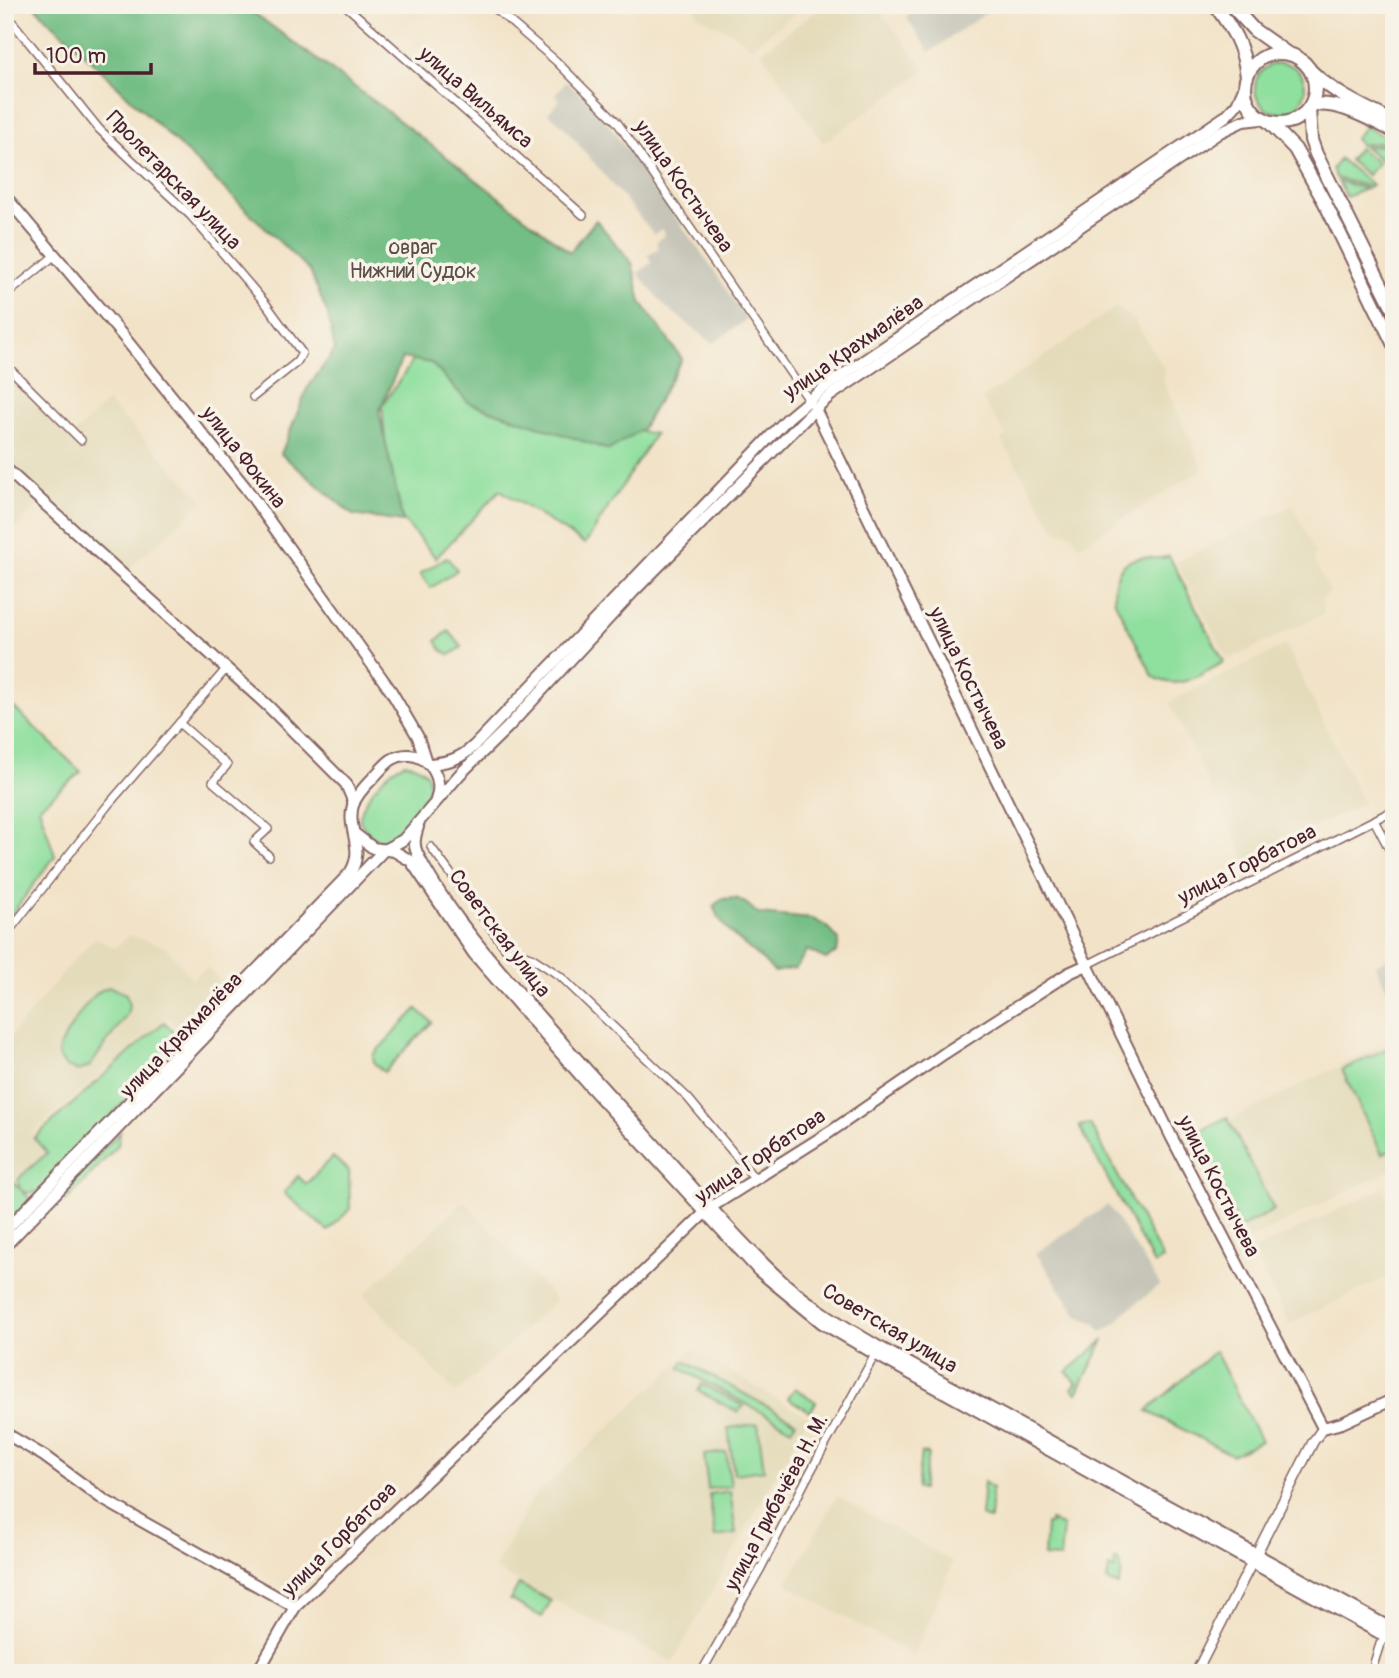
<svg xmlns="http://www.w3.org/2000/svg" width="1399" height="1678" font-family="Pangolin,sans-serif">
<rect width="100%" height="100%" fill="#f7f3e8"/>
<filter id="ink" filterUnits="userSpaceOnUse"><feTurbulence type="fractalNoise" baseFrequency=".0143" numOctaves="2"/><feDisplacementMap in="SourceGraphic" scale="14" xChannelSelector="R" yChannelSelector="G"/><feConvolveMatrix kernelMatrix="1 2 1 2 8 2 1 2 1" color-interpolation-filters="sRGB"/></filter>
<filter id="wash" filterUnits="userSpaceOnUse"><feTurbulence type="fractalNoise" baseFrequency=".00686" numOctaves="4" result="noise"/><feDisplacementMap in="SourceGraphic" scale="28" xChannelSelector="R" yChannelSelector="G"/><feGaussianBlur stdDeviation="1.57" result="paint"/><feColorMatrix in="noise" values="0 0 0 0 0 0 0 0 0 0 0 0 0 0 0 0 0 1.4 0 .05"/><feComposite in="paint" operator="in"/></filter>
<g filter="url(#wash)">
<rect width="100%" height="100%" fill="#f2e3c8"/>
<g fill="#e4dbba">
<path d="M693,5H807L751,47L736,35L698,16Z"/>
<path d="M825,5H875L926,70L823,143L761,52Z"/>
<path d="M1116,307L1134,320L1165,370L1163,380L1203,469L1079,546L1071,534L1056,530L1001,440L1006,435L982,399Z"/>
<path d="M5,370L73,435L107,401L204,501L128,569L45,497L5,538Z"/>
<path d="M1293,505L1315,552L1314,561L1330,591L1322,600L1324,614L1228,660L1176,562Z"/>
<path d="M1286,645L1363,803L1246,860L1169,702Z"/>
<path d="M130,935L166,947L192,979L207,967L233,993L189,1039L167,1017L31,1134L44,1152L14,1182L5,1173V1043L70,964L96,937L114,948Z"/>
<path d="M1394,1039V1168L1240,1244L1189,1140Z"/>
<path d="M1383,1188L1394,1209V1274L1289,1324L1253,1251Z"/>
<path d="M464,1201L556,1300L456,1393L364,1295Z"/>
<path d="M692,1350L808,1417L673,1662L494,1569L531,1500Z"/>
<path d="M837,1496L953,1562L914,1656L786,1584Z"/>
</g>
<g fill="#c6c5b8">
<path d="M923,5H982L987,12L930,52L906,17Z"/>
<path d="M566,82L595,106L713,269L746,320L713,343L666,307L637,273L652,263L648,255L659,248L656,242L665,235L662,229L654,234L563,126L548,113L560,100L555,94Z"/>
<path d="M1394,956V1002L1375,965Z"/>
<path d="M1108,1205L1160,1285L1125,1312L1118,1322L1102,1332L1095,1323L1078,1316L1036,1253Z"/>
</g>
<g fill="#8fdf9e" stroke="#6c7f64" stroke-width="2">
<circle cx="1280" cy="88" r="25"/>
<path d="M1365,126L1393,141L1361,145L1355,139Z"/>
<path d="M1394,144L1387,165L1365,147Z"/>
<path d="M1359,148L1378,163L1367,175L1349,160Z"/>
<path d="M1340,159L1372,185L1369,187L1336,178L1332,169Z"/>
<path d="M1338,181L1366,189L1346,197Z"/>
<path d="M431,334L562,419L655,434L585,544L500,490L436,558L391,506L382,406Z"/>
<path d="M1169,556L1224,662C1201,674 1177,693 1153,676L1115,602C1112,582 1117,561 1140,558C1151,556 1159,561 1169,556Z"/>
<path d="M447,557L457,570L431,588L420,574Z"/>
<path d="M449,631L462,647L450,655L442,650L436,641Z"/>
<path d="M5,699L81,772L39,807L55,856L5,923Z"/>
<path d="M405,763C445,770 426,800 409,820C402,828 396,839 384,840C372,841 365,830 360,821C360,801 387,769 405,763Z"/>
<path d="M110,987L126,994L129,1006L127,1014L90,1066L79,1071L66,1067L58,1055L60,1045C70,1029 91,989 110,987Z"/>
<path d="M417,1009L432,1022L384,1072L374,1063L373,1055Z"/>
<path d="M164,1022L177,1035V1047L38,1192L27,1193L21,1190L31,1200L5,1226V1175L20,1189L18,1181L20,1177L47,1153L34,1138Z"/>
<path d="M1394,1045V1148L1382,1154L1342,1070Z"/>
<path d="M1227,1117L1274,1210L1240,1228L1194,1134Z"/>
<path d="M1090,1124L1163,1259L1154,1264L1079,1126Z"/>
<path d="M120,1132L118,1145L66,1201L60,1196L64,1190Z"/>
<path d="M333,1157L349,1171L350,1209L328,1231L284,1193L298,1176L306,1184Z"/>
<path d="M1104,1340L1077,1393L1072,1388L1077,1383L1067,1372Z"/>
<path d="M1215,1351L1261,1441L1232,1455L1147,1411Z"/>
<path d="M684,1361L796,1422L792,1429L680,1368Z"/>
<path d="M702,1384L744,1406L738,1412L698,1391Z"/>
<path d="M795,1388L816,1402L810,1412L788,1398Z"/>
<path d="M758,1424L764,1470L734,1474L728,1428Z"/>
<path d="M726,1452L731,1486L708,1489L704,1455Z"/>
<path d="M921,1453L928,1454L922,1489L917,1488Z"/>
<path d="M984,1482L992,1488L990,1520L981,1516Z"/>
<path d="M730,1491L736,1534L715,1537L709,1494Z"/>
<path d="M1050,1520L1063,1527L1060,1558L1044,1557L1046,1524H1050Z"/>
<path d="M1115,1560H1118L1122,1572L1118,1586L1107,1581L1109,1568L1114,1570Z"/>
<path d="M519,1584L551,1601L542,1617L510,1600Z"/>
</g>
<g fill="#73be85" stroke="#5e6e58" stroke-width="2">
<path d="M33,5H243L379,105L570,252L596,220L632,263L641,302L682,359L642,429L609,450L469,403L431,363L402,358L379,412L403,522L353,515L281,454L307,389L335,350L328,315L310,271Z"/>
<path d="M736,898L747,904L758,914L813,919L826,926L839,940L837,952L826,959L807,950L796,968L774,972C754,948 725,937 713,906L722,899Z"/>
</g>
</g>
<g filter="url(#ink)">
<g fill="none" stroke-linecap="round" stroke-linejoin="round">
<defs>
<g id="minor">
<path d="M345,5L583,215"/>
<path d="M491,5L556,61L617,122L811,403"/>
<path d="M5,13L99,129L191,216L266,304L302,353L297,362L253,397"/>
<path d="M5,296L54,256"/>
<path d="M5,364L81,440"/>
<path d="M179,723L227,765L213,782L268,829L254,842L269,856"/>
<path d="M1374,820L1394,858"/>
<path d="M431,847L506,949L531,957L560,976L688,1098L755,1179"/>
<path d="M5,936L108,805L227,668"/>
<path d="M1089,964L1394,810"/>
<path d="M1374,1663L1380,1644L1387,1636"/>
<path d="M701,1673L761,1568L807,1478L877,1351"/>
</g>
<path id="tertiary" d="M1196,1673L1313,1442L1323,1428"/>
<g id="secondary">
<path d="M5,196L123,336L245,487L391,691L418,737L425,759"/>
<path d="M815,409L1172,1138L1323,1428L1342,1423L1394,1399"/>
<path d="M5,468L268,706L346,784L354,803"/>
<path d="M430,764C449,762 460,759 474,746L788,418L825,387L1226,116L1237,104L1244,88"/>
<path d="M418,827C415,836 413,844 417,853C439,898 477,944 510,982C551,1031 594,1078 637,1125C685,1177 730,1233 782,1281C812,1307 845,1327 879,1347L1394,1630"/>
<path d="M355,834L373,848L394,851L411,861L474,954L586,1082L759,1271L822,1323L875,1354L1394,1641"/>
<path d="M5,1231L350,873C366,848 346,830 353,805C356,796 365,786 372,779C378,773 384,765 391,760C418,743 447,772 436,800"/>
<path d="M5,1246L384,850L403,840L460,774L508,727L633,592L815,409L831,395L1220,132L1243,121L1261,119"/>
<path d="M5,1433L44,1456L104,1500L295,1607"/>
<path d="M257,1673L295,1607L711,1207L830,1132L945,1053L1069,973L1089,964"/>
</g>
<g id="primary">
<path d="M1215,5C1233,30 1243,45 1247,76"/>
<path d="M1231,5L1254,30L1288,54"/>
<circle cx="1280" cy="88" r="35"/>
<path d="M1312,72C1334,94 1366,108 1394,122"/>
<path d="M1312,105C1341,101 1368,119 1394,131"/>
<path d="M1309,109L1311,140L1316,154L1394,310"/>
<path d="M1269,122L1295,149L1325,203L1394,345"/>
</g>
</defs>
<use href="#minor" stroke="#856462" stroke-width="10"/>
<use href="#tertiary" stroke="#856462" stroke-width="12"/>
<use href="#secondary" stroke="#856462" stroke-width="14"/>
<use href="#primary" stroke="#856462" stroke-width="16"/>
<use href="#minor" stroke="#fff" stroke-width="7"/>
<use href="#tertiary" stroke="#fff" stroke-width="9"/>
<use href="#secondary" stroke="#fff" stroke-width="10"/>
<use href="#primary" stroke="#fff" stroke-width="12"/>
</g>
</g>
<g text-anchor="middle" stroke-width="7" stroke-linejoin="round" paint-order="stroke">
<g font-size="21" fill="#4a1f2b" stroke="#f7f3e8">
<text transform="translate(476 97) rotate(41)" y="7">улица Вильямса</text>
<text transform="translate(174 180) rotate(46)" y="7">Пролетарская улица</text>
<text transform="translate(684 186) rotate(55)" y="7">улица Костычева</text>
<text transform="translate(853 347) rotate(-35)" y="7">улица Крахмалёва</text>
<text transform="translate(244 457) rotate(52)" y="7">улица Фокина</text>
<text transform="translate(969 678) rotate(64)" y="7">улица Костычева</text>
<text transform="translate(1247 864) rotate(-27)" y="7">улица Горбатова</text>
<text transform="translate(500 933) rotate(53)" y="7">Советская улица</text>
<text transform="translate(181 1035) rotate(-46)" y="7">улица Крахмалёва</text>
<text transform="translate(760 1156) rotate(-34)" y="7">улица Горбатова</text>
<text transform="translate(1219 1186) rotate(63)" y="7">улица Костычева</text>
<text transform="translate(890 1328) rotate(31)" y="7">Советская улица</text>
<text transform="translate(776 1502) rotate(-62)" y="7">улица Грибачёва Н. М.</text>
<text transform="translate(339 1539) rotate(-45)" y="7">улица Горбатова</text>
</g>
<g font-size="21" fill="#5b4f48" stroke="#f7f3e8">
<text x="413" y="254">овраг<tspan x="413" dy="24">Нижний Судок</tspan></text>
</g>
</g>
<rect width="1399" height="1678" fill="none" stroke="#f7f3e8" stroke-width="28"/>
<path d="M35 63v10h116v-10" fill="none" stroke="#4a1f2b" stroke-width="3.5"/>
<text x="46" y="63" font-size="21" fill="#4a1f2b" stroke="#f7f3e8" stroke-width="5" paint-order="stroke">100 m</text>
</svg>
